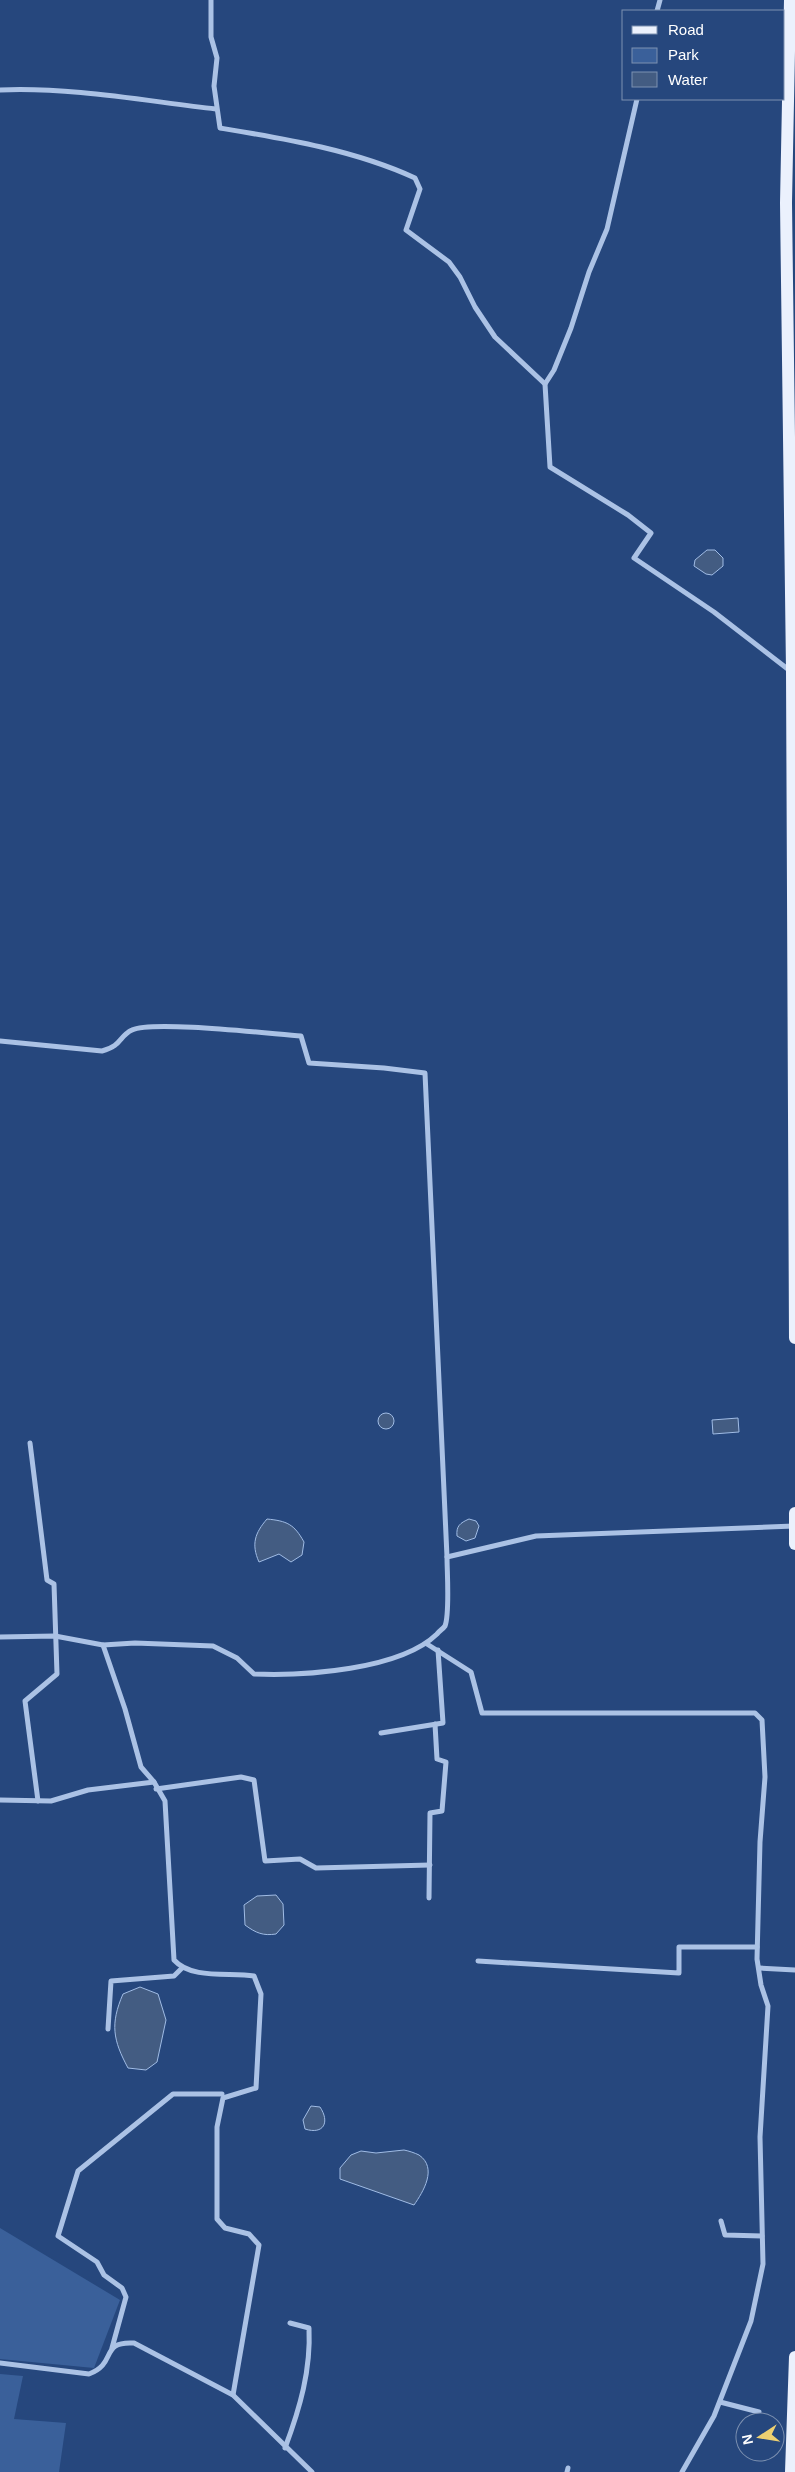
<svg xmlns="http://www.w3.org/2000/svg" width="795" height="2472" font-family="Arial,sans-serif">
<rect width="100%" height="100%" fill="#26477d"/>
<g fill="#3a609a">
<path d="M0,2228L120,2300L94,2368L0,2359Z"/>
<path d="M0,2374L23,2376L14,2419L66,2423L59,2472H0Z"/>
</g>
<g fill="#435c82" stroke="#a0bce5">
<path d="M707,550H715L723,558V566L712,575L706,574L694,566L695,560Z"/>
<circle cx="386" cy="1421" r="8"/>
<path d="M738,1418L739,1432L713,1434L712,1420Z"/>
<path d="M267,1519C287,1521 294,1524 304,1542L302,1555L291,1562L279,1554L259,1562C251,1544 255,1533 267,1519Z"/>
<path d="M469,1519L476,1521L479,1526L475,1538L466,1541L457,1536C456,1526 460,1523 469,1519Z"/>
<path d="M276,1895L283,1904L284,1925L276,1934C263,1936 256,1933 245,1925L244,1905L257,1896Z"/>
<path d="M140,1987L158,1994L166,2020L157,2062L146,2070L128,2068C113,2040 110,2024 123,1994Z"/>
<path d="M311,2106L320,2107C330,2122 324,2135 305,2129L303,2120Z"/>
<path d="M404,2150C409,2151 415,2153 419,2155C438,2168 423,2192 414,2205L340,2179V2168L351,2155L361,2151L376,2153Z"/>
</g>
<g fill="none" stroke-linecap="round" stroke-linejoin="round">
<g stroke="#abc2e5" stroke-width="5">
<path d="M211,0V37L217,58L214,86L220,128C286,139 354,150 415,178L420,189L406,230L449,262L460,277L475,307L495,337L545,384L550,467L628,515L651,533L634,558L714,612L789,670"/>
<path d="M657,11L660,0"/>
<path d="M0,90C72,87 145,101 216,109"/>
<path d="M545,384L554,370L571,328L589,272L607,229L637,99"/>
<path d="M0,1041L102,1051C122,1046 119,1036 132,1030C152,1020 272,1034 301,1036L309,1063L384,1068L425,1073L447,1557C447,1572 450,1613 445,1626C443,1629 439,1631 437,1634C400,1670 304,1676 254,1674L237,1658L213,1646L135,1643L103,1645L55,1636L0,1637"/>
<path d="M30,1443L47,1580L54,1584L57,1674L25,1701L38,1801"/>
<path d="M447,1557L536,1536L794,1526"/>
<path d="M427,1644L471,1672L482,1713H755L762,1720L765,1777L760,1842L757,1959L761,1985L768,2006L760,2137L763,2264L751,2321L714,2416L682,2472"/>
<path d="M103,1645L125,1709L141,1767L154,1782L165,1801L174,1960C192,1980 230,1972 254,1976L261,1994L256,2088L223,2098L217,2127V2219L225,2228L249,2234L259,2245L233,2395"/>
<path d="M381,1733L443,1723L438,1650"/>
<path d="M156,1789L241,1777L254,1780L265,1861L300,1859L316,1868L430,1865"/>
<path d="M0,1800L51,1801L88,1790L154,1782"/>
<path d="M429,1898L430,1813L442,1811L446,1762L437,1759L435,1724"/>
<path d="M478,1961L679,1973V1947H757"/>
<path d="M759,1968L795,1970"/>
<path d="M108,2029L111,1981L174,1976L182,1968"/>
<path d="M721,2221L725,2235L762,2236"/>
<path d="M112,2348L126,2297L122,2288L104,2275L97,2262L58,2236L78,2171L173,2094H222"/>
<path d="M0,2363L89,2374C118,2363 99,2341 134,2343L233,2395L312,2472"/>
<path d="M720,2402L759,2412"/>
<path d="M285,2448C300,2408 311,2370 309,2328L290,2323"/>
<path d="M567,2472L568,2468"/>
</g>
<g stroke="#ebf1fd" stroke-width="12">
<path d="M790,0L786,203L792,671L795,1338"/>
<path d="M795,1513V1544"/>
<path d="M791,2472L795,2357"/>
</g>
</g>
<rect x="622" y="10" width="162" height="90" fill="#26477d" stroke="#7d91b1"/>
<rect x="632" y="26" width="25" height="8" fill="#ebf1fd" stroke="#7d91b1"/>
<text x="668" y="35" font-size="15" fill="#ffffff">Road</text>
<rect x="632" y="48" width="25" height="15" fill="#3a609a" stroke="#7d91b1"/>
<text x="668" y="60" font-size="15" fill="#ffffff">Park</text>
<rect x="632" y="72" width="25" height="15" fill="#435c82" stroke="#7d91b1"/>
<text x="668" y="85" font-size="15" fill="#ffffff">Water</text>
<g transform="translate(760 2437) rotate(258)"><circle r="24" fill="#26477d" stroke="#7d91b1"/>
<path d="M0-4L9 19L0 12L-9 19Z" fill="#edd071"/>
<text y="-8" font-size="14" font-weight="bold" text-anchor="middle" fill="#ffffff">N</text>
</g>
</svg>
